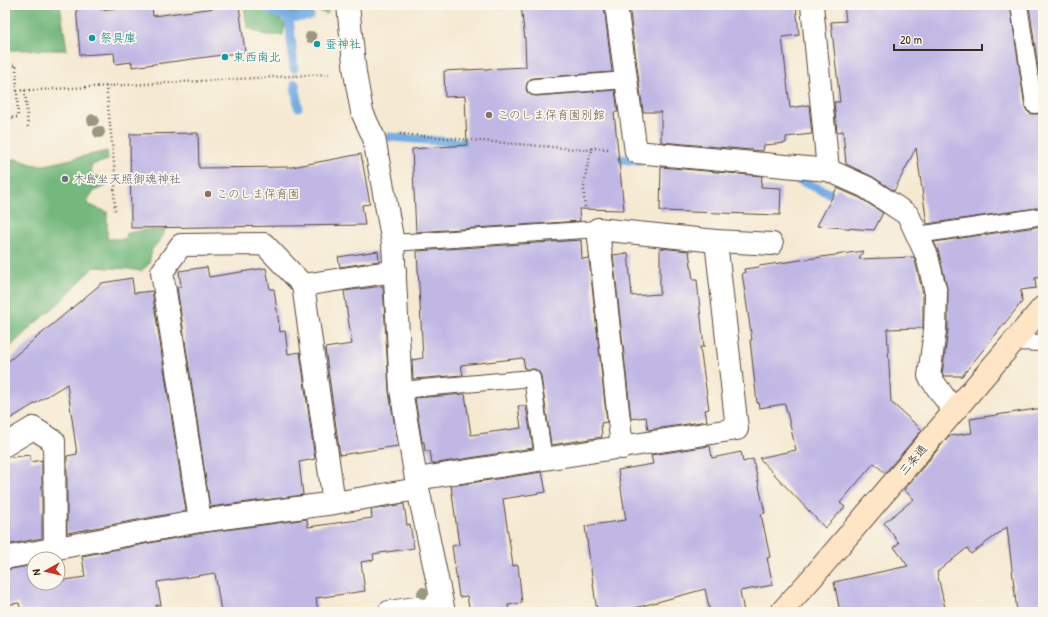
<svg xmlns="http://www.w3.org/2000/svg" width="1048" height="617" font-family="'Patrick Hand','Klee One',sans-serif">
<rect width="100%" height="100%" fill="#fbf7ec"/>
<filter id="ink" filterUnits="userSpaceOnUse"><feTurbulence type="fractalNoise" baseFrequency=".025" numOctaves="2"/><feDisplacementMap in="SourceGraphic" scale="8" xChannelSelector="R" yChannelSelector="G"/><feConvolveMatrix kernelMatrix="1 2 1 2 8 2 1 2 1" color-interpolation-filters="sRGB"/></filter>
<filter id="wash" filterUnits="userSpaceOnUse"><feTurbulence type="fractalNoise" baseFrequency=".012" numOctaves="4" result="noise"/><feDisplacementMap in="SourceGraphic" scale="16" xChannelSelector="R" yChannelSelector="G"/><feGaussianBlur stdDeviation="0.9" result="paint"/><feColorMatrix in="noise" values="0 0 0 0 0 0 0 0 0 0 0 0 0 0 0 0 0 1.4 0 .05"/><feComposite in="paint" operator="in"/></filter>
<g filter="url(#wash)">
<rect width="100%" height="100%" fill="#f5e9d2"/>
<g fill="#74b87d" stroke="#58714e">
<path d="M5,5H60L67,50H5Z"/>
<path d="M244,5H263V11L285,23L283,35H265L247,27Z"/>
<path d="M271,5H327L328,14L315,10L291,13Z"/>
<path d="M107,151L108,160L91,165L92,175L104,178L107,181L106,186C95,190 90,192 87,204L107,212V239H126L127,233L145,230H165L162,238L152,249L149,264L141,271L129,269L94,267L58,304L35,323L5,352V161L16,159L35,165H45Z"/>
</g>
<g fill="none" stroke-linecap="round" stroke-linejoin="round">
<g stroke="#77ade5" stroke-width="9">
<path d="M268,10L289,18L294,68"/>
<path d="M289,18L310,16"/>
<path d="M295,84L298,107"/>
<path d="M390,137L478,144"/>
<path d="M608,158L641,161"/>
<path d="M781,175H787L829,193"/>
</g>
</g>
<g id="blocks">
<g fill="#c0b7e5">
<path d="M76,5H100L101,10L142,5H152L153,16L239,5L245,52L132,67V62L115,64L114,53L80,55Z"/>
<path d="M521,5H604L612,72L534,78L530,79L527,83L526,88L527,92L531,95L536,96L615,90L618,112H614L624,210L579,209L580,221L416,232L412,149L467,145L465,96L445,97L444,71L526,67L525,40Z"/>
<path d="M629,5H796L799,35L782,37L790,108L809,105L812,134L786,137V143L764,145L763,151L661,142V112H643Z"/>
<path d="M844,5H1010L1025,107L1027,111L1031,114H1043V207L927,224L916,148L894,191L873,177L846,164L843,131L837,132L834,102H840L831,22L846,21Z"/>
<path d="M1029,5H1043V95H1042Z"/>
<path d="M198,133L199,168L292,167L361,154L370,204L362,205L365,225L131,228L130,134Z"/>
<path d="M661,167L762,176L761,187L781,188L780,215L660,211Z"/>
<path d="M837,188L860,198L883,213L874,230L817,226Z"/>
<path d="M1043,226V267H1040L1041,277L1035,278L1036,288L1021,290L1022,302L962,376H944L942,373L943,368L948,330V293L939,253L934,242Z"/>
<path d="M581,240L582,259L589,258L607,422L601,423L602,437L551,445L541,376L539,372L535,369H525L523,358L461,365L463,375L413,379L412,360L423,358L417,251Z"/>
<path d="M660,248L689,251L693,280H697L704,347H700L709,409L705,410L707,421L648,430L646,417L631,419L613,255L628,253L632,296L660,294Z"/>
<path d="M378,251L379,261L340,267L338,257Z"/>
<path d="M863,251L859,259L914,257L915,260L923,294V328L887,329L891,402L922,430L885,473L874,463L840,503L845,507L825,528L759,458L796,450L785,404L759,408L758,402L757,403L750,340H752L742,273H745L744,269L759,267V266Z"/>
<path d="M207,267L209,277L266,268L270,289H274L280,332L285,331L288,354L300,352L315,459L299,462L303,495L210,507L177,287H181L179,271Z"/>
<path d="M132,278L134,293L152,291L186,511L67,533V456L77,454L67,384L5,422V364L102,283Z"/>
<path d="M383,286L389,391L398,446L340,455L325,348L352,344L344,291Z"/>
<path d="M465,394L471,435L521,428L518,406H526L533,448L432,464L430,451H425L424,442H422L415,398Z"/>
<path d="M1043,408V612H1017L1007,527L971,554L967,548L937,572L946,612L943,609V612H840L834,582L908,566L894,547L899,543L884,523L914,499L904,490L949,436L972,433L970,419Z"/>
<path d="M710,446L712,458L741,452L743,462L753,459L765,513L761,514L770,557L767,558L773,585L740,591L744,612H710L705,589L635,608L597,612L585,526L626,520L618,470L653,464L651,455Z"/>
<path d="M30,455L31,462L42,460V538L5,545V458Z"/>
<path d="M542,472L546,492L503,499L513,566L518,565L522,603L508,605L509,612H470L467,596L459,597L452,546L459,545L451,486Z"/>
<path d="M404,504L407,525L410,524L414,548L373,554L374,560L361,562L365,591L316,598L318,612H221L215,573L157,582L161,605H156L157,612H21L19,603L5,605V570L34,565V585L58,583V581L85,577L82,556L202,533L307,519L308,527L372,518L371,510Z"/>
</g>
</g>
</g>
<g filter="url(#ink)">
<use href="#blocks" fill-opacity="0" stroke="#574739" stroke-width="1"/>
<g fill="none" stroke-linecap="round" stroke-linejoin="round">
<defs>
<g id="service">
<path d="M1019,5L1034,105L1043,104"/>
<path d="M535,87L626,80"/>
<path d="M918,235L1043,216"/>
<path d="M393,243L598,229"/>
<path d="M1013,342L1043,343"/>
<path d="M401,390L532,378L544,460"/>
</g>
<g id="minor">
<path d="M348,5L355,73L362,112L374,138L393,243L401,390L416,479L444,612"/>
<path d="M616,5L636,152L828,170L866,187L908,215L927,256L936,293L935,330L929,376L954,411"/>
<path d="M812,5L828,170"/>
<path d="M303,285L395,271"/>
<path d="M5,445L33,428L54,441L55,549"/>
<path d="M622,448L598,229L716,241L772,244"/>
<path d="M416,479L737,429L716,241"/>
<path d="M200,521L162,272L181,245L264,244L303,285L334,503"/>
<path d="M5,558L200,521L334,503L418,489"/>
<path d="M389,612L442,604"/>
</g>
<path id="secondary" d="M781,612L811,579L1043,307"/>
</defs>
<use href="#service" stroke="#574739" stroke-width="18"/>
<use href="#minor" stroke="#574739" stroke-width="24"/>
<use href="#secondary" stroke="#574739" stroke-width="24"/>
<g stroke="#574739" stroke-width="2.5" stroke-dasharray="1 3" stroke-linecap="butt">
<path d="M5,65H16L18,117L5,118"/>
<path d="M106,86L116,182L114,191L115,211"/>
<path d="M25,90L28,129"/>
<path d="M17,91L329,74"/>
<path d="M400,134L587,150L593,148L610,149"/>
<path d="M585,207C582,188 586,166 593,148"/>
</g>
<use href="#service" stroke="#fff" stroke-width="16"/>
<use href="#minor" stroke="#fff" stroke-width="22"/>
<use href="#secondary" stroke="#fde5c5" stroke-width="22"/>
</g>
<g fill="#9a987f">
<circle cx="311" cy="37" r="6"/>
<circle cx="93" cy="120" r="6"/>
<circle cx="99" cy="132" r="6"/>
<circle cx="423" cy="593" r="6"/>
</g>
</g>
<g fill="#0f9aa8" stroke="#fbf7ec" stroke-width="1.5">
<circle cx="92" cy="38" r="4"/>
<circle cx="317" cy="44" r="4"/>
<circle cx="225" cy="57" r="4"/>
</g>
<g fill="#8d6e63" stroke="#fbf7ec" stroke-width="1.5">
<circle cx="489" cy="115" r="4"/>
<circle cx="208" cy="194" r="4"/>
</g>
<circle fill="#6b7280" stroke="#fbf7ec" stroke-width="1.5" cx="65" cy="179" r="4"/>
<g text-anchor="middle" stroke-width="3.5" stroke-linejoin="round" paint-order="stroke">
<g font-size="12" fill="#0d838f" stroke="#fbf7ec" text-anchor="start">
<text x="100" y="42">祭具庫</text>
<text x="325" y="48">蚕神社</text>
<text x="233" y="61">東西南北</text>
</g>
<g font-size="12" fill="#785e54" stroke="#fbf7ec" text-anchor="start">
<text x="497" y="119">このしま保育園別館</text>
<text x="216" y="198">このしま保育園</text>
</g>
<g font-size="12" fill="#5b616d" stroke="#fbf7ec" text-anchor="start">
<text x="73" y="183">木島坐天照御魂神社</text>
</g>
<g font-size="12" fill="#3b2a1e" stroke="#fbf7ec">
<text transform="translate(913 460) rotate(-50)" y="4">三条通</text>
</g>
</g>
<rect width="1048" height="617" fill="none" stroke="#fbf7ec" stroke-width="20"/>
<g transform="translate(46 571) rotate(262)"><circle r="19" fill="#fbf7ec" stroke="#aea59a"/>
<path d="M0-3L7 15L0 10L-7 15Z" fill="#c8321e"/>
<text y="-6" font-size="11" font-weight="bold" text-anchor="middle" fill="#3b2a1e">N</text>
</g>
<path d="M894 44v6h88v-6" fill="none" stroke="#3b2a1e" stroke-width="2"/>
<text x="900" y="44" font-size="12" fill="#3b2a1e" stroke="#fbf7ec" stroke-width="3" paint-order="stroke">20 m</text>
</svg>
